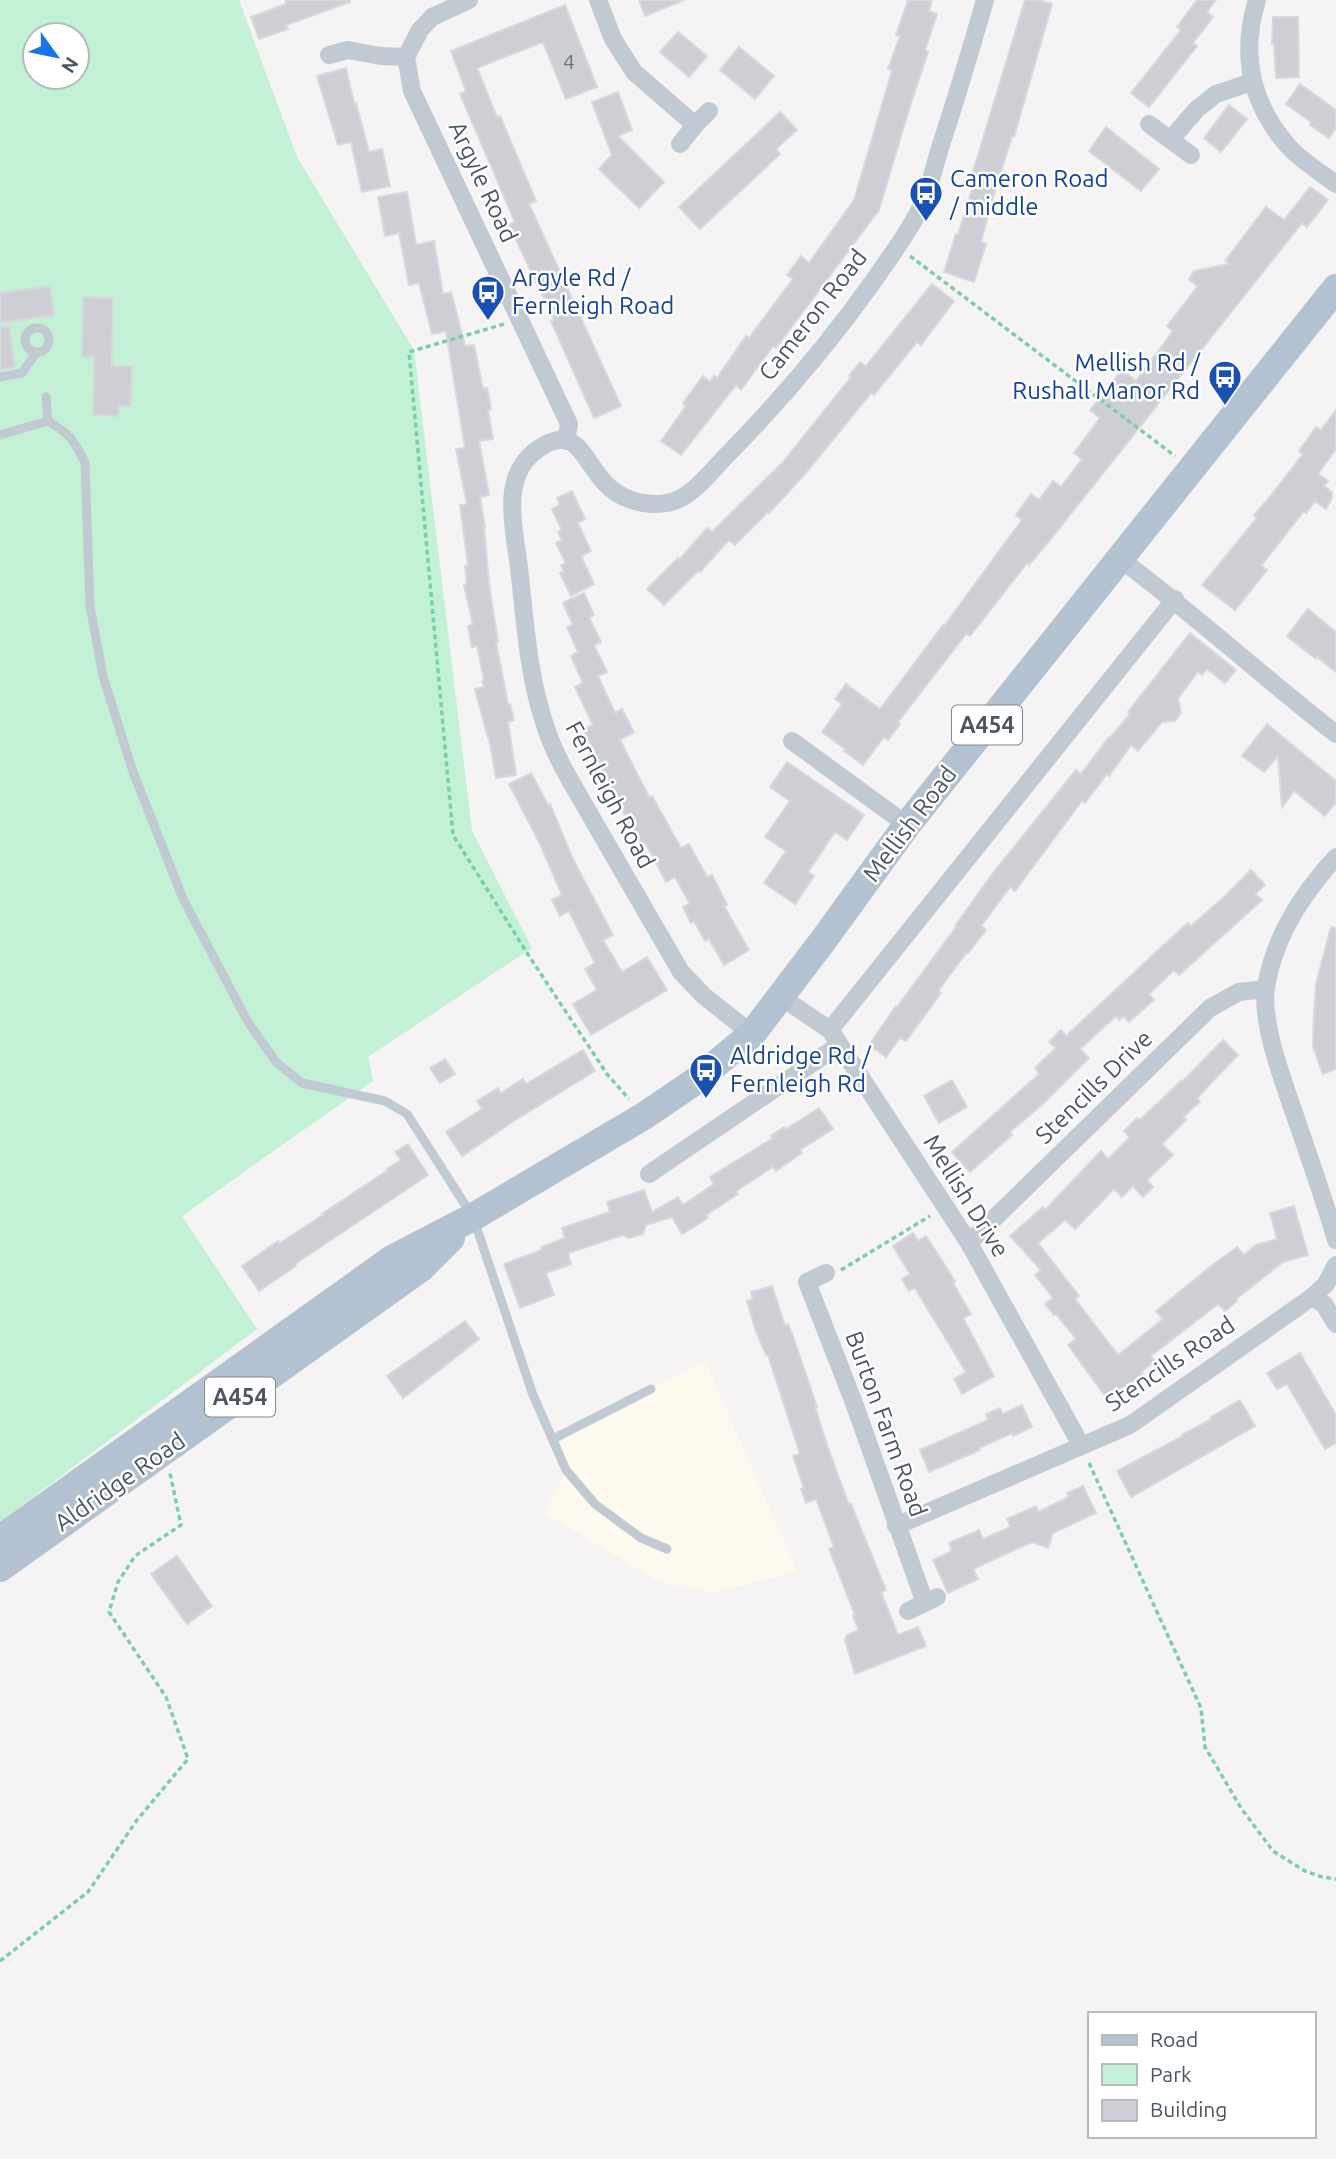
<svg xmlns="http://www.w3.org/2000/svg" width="1336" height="2159" font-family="Ubuntu,sans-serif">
<rect width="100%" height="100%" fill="#f5f3f3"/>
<path fill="#fdf9ef" d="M705,1361L798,1572L711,1593L658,1581L544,1513L568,1468L558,1434Z"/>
<path fill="#c3f1d5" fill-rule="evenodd" d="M0,0H239L297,157L414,350L472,831L532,948L368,1057L373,1081L182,1216L257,1329L0,1522ZM35,35H77V77H35Z"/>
<g fill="#cdcfd5" stroke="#d7d9de" stroke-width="2">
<path d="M285,0H350V2L286,25L288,29L259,39L251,17L286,4Z"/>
<path d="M639,0H684L645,16Z"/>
<path d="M908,0H932L929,11L937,14L925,50L928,52L911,103L879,210L776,348L773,346L741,390L736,385L681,455L661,441L686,406L683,403L703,376L710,382L714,376L717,378L746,336L749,338L793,279L787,275L801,256L809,263L854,200L892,71L888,69L900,36L896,35Z"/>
<path d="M1025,0H1038L1052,4L1014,137H1012L995,190L981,242L986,244L974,282L944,272L956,234L958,235L975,179L971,178Z"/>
<path d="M1197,0H1216L1207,12L1213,17L1193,43L1197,46L1149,107L1131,93L1181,30L1177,27Z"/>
<path d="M565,5L597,87L566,99L543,42L477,68L497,117L500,116L536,201L529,204L621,406L594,418L551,321L554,320L509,225L515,222L460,94L466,91L451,51Z"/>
<path d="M1273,17H1298L1299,77L1276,78L1274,44H1272Z"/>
<path d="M678,32L707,56L689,77L660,52Z"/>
<path d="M739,47L774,76L755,99L720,70Z"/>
<path d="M346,68L354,103H356L369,152L382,149L390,186L362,192L351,142L338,145L317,76Z"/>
<path d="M1300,84L1336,110V128L1329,138L1310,125L1311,122L1286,104Z"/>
<path d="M618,92L632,130L618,136L664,182L639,208L599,169L612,155L592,102Z"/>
<path d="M1229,105L1247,119L1221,152L1204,138Z"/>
<path d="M780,112L797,130L776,149L780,154L700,229L679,207Z"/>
<path d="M1106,127L1159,169L1141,191L1089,151Z"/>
<path d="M1310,187L1328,200L1307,227L1302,223L1050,540L1029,565L1027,563L970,636L966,634L898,722L900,724L888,740L884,737L863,765L844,751L845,749L822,732L842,704L835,699L846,684L880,709L943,625L944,626L1022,520L1016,515L1031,494L1039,500L1053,481L1061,487L1082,459L1074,453L1100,418L1090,410L1122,370L1136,381L1173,331L1167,326L1198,286L1189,280L1194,271L1229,264L1225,261L1266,207L1284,220Z"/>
<path d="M407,192L416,245L434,241L443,294L451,292L465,346L474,345L483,389L487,388L491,409L488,410L493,439L479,441L489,495L480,497L485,527H484L489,584L498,642H496L508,704H510L514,720L508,722L516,775L496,778L489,738H488L475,689L484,687L482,681L484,680L477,646L472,647L468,626L473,625L464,585L467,584L465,566L468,565L460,505L467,504L456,449L465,448L446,331L432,334L419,283L409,285L399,233L385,236L378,197Z"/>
<path d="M932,284L954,301L921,345L917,342L874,395L871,393L805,474L769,513L768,512L735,545L729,540L700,572L698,571L664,605L647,589L678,558L679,560L707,528L712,532L783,462L851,377L849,376L860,362L866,366Z"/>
<path d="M50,286L54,315L0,323V293Z"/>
<path d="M83,297L113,298L112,366H132L131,406H119L118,416L93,415L94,357H82Z"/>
<path d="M9,326L15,367L0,370V327Z"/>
<path d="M1336,410V449L1318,474L1328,481L1324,486L1332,492V498L1326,509L1315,501L1306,513L1304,511L1261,566L1267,570L1235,610L1202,585L1257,518L1254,515L1269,498L1303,454L1299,451L1316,427L1321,430Z"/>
<path d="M572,491L585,519L578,523L591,551L581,556L594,584L571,596L560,573L564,571L561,565L566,563L556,543L562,540L558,532L562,530L552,509L560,505L557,498Z"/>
<path d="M584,593L594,615L589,617L601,642L594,645L607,672L598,676L615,713L622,709L634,732L620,740L623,746L649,797L652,796L681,848L689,844L707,877L712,875L727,905L724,906L749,950L724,965L709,939L705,941L694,921L691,923L683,907L690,904L675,877L666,882L646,844L642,847L606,780L608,779L583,730L593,725L575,687L583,683L571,656L578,652L567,627L573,625L563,603Z"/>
<path d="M1308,609L1336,632V672L1317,657L1316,659L1287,636Z"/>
<path d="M1190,633L1236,670L1225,683L1207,669L1202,675L1198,672L1178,698L1181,713L1175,721L1162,722L1138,751L1131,745L1109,776L1107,774L1085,803L1082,801L1015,891L1010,887L981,926L986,930L968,953L967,952L938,991L941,993L906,1041L900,1038L886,1057L869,1045L896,1006L897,1007L956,927L955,926L993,873L1076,770L1081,774L1109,737L1110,738L1130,714L1128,712Z"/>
<path d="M1267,724L1336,781V802L1325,816L1294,791L1282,807L1278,756L1264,772L1242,756Z"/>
<path d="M787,762L864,815L847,840L835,832L808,872L814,876L795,904L764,883L786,851L765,837L790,801L770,787Z"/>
<path d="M531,773L548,805L550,804L573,859L613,935L603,940L622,972L647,957L667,990L591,1035L573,1004L597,990L585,969L595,963L569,911L560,916L552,900L562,895L540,844L509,784Z"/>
<path d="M1251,870L1265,885L1255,894L1262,900L1179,975L1174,970L1149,994L1154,1000L1129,1022L1124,1016L1119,1020L1116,1016L1080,1049L1089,1058L1044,1103L1010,1132L1012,1135L970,1172L952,1152L1039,1074L1035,1068L1056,1048L1049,1042L1061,1030L1066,1036L1169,940L1188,923L1191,926L1224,897Z"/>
<path d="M1331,927L1336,928V1069L1323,1074L1313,1047L1314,1015L1316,984Z"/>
<path d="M1223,1040L1238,1055L1197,1098L1200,1102L1183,1117L1186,1120L1162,1144L1173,1155L1147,1180L1153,1187L1143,1197L1133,1186L1122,1197L1114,1189L1075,1229L1065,1220L1038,1243L1079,1296L1075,1299L1118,1355L1163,1319L1156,1311L1210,1267L1237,1247L1244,1255L1256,1245L1277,1239L1270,1213L1294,1206L1308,1255L1283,1262L1236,1299L1237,1301L1225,1311L1218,1304L1151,1356L1155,1361L1141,1372L1143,1374L1108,1400L1068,1345L1076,1339L1056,1314L1054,1315L1045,1304L1053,1298L1035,1275L1041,1270L1010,1236L1043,1207L1045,1210L1101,1151L1108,1159L1130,1137L1124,1131L1137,1118L1140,1120L1181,1081L1182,1082Z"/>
<path d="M583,1050L595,1071L517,1119L462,1156L446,1132L482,1109L477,1101L498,1088L501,1093L523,1079L526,1084Z"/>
<path d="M445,1059L455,1074L440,1083L430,1068Z"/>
<path d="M952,1080L967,1107L939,1123L924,1096Z"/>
<path d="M819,1108L833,1129L800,1150L802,1153L776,1171L773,1167L736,1191L738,1194L706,1215L708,1218L682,1234L672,1217L646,1225L643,1234L629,1238L623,1235L568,1253L571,1264L546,1273L554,1295L520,1308L504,1264L542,1250L541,1247L565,1238L562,1228L610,1212L607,1202L644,1190L652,1212L678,1197L683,1205L714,1184L710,1177L773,1138L771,1136L784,1127L786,1129Z"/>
<path d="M408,1144L428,1175L295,1264L296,1266L259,1291L242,1266L278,1241L280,1243L323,1215L322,1214L388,1170L387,1169L401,1160L395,1152Z"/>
<path d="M913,1233L918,1241L926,1236L955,1281L953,1283L971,1314L963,1318L994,1376L962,1394L954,1379L966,1372L915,1288L909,1291L902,1279L910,1274L893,1246Z"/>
<path d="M772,1286L785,1326L788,1324L794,1339L817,1407H815L827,1445L849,1505L851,1504L886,1590L881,1592L898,1635L918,1627L926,1646L855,1674L845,1640L847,1635L859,1630L853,1616L855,1615L829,1549L834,1547L816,1499L806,1503L801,1489L804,1488L793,1456L800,1454L768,1355H766L755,1329L747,1301L753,1299L751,1292Z"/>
<path d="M465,1321L479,1339L403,1398L387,1376Z"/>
<path d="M1300,1353L1336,1415V1443L1325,1449L1287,1384L1277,1389L1267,1373Z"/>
<path d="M1240,1400L1255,1426L1131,1497L1117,1471L1183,1436L1182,1435L1212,1419L1211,1417Z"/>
<path d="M1022,1405L1032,1427L1013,1436L1012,1433L979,1448L980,1450L929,1472L920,1450L988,1420L986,1414L1000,1408L1003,1414Z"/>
<path d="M1083,1486L1096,1513L1053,1533L1048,1548L1032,1542L973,1569L978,1579L948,1593L933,1560L952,1551L949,1543L979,1530L983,1539L1011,1527L1007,1519L1036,1506L1038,1512L1069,1497L1067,1493Z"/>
<path d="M177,1556L212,1606L187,1624L151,1574Z"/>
</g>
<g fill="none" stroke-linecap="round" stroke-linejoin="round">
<g stroke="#7ad0a6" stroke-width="3.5" stroke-dasharray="5 3.5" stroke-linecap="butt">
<path d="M910,256L1175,456"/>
<path d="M504,324L409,352L453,835L529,956L607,1074L629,1099"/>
<path d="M841,1270L930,1216"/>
<path d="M1089,1463L1201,1708L1205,1747L1241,1808L1273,1851L1305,1871L1322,1877L1336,1879"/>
<path d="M0,1961L88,1892L137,1820L188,1759L166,1697L109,1612L118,1582L135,1556L181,1525L170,1473"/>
</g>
<g stroke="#c1cad2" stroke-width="9">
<circle cx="37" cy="340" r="12"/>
<path d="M0,377L22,373L36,353"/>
<path d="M46,397L48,421"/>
<path d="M0,435L48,421C70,434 74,440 85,463L90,606L103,676L133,772L184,901L248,1022L276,1062L302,1083L385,1101L407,1114L473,1217L533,1395L566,1470L595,1504L641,1538L667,1549"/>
<path d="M553,1439L651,1389"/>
</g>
<g stroke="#c1cad2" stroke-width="18">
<path d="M469,0L432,17L420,30L406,57L412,91L569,424L566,441"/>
<path d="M598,0L613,39L634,72L695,125"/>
<path d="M1257,0C1240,55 1251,104 1289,147C1302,161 1321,173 1336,184"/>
<path d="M329,55L348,50L381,56L406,57"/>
<path d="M1149,124L1191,155"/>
<path d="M1171,139L1197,109L1216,94L1252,82"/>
<path d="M680,144L695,125L709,111"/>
<path d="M1119,558C1194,614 1263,677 1336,734"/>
<path d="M792,741L907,825"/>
<path d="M1336,857C1302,894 1274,937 1266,987C1261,1021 1281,1075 1292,1107C1307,1151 1323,1195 1336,1240"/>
<path d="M781,997L830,1030L969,1243L1081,1445"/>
<path d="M830,1030L1175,599"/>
<path d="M752,1034L704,996L681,972C653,924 625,875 597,827C579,794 556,761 545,725C527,673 525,615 518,560C513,525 502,478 534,452C577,419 582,460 605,483C619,499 645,507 666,503C691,500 711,471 728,454C782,399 831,341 875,279C891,255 910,231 922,205C930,188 934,167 940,148C956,99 971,49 985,0"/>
<path d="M649,1174L839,1045"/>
<path d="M969,1243L1210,1008L1239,992L1265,989"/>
<path d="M826,1273L807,1282L854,1403L925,1603"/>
<path d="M1312,1297L1324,1304L1336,1324"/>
<path d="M896,1526L1130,1425L1312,1297L1326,1284L1336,1265"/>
<path d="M908,1611L937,1597"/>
</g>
<g stroke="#b3c2d1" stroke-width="28">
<path d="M0,1539L392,1259L473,1217L644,1116L694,1082L752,1034L822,942L907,825L1336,288"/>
<path d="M0,1568L421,1268L451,1238"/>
</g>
</g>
<defs>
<symbol id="bus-pin" viewBox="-11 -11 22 30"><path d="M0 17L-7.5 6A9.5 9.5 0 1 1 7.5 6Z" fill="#1a4fb4" stroke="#fff"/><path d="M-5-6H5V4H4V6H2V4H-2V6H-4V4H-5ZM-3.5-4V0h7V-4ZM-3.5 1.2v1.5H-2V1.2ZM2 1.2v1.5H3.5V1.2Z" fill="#fff"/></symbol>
</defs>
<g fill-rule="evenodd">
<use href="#bus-pin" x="907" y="174" width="38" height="52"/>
<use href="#bus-pin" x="469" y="273" width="38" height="52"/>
<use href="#bus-pin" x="1206" y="358" width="38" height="52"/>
<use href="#bus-pin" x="687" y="1051" width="38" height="52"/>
</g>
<g text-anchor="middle" stroke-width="5" stroke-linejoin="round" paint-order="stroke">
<g font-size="21" fill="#6b747e">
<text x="569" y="69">4</text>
</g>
<g fill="#fff" stroke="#808990" stroke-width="2">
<rect x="952" y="705.5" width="70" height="39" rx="5"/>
<rect x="205" y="1377.5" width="70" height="39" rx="5"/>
</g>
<g font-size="23" font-weight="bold" fill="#4a5661">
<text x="987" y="733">A454</text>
<text x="240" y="1405">A454</text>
</g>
<g font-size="24" fill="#164399" stroke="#fff" text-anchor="start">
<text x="950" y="187">Cameron Road<tspan x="950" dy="28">/ middle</tspan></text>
<text x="512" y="286">Argyle Rd /<tspan x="512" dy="28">Fernleigh Road</tspan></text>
<text x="1200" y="371" text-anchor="end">Mellish Rd /<tspan x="1200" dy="28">Rushall Manor Rd</tspan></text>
<text x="730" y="1064">Aldridge Rd /<tspan x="730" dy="28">Fernleigh Rd</tspan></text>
</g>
<g font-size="24" fill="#4a5661" stroke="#fff">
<text transform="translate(483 182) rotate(65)" y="8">Argyle Road</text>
<text transform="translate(813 315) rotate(-52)" y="8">Cameron Road</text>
<text transform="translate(610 795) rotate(62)" y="8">Fernleigh Road</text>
<text transform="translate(910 824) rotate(-53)" y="8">Mellish Road</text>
<text transform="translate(1094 1087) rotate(-44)" y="8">Stencills Drive</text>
<text transform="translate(966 1196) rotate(58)" y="8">Mellish Drive</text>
<text transform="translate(1170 1364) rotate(-34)" y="8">Stencills Road</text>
<text transform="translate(886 1424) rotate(70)" y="8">Burton Farm Road</text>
<text transform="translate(120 1482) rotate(-35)" y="8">Aldridge Road</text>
</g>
</g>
<rect x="1088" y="2012" width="228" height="126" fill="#ffffff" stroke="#b7bbc0" stroke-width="2"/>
<rect x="1102" y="2035" width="35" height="10" fill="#b3c2d1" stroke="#b7bbc0" stroke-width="2"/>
<text x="1150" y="2047" font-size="21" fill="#4a5661">Road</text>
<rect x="1102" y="2064" width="35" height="21" fill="#c3f1d5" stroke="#b7bbc0" stroke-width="2"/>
<text x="1150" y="2082" font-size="21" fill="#4a5661">Park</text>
<rect x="1102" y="2100" width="35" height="21" fill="#cdcfd5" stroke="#b7bbc0" stroke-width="2"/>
<text x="1150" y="2117" font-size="21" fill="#4a5661">Building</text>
<g transform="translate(56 56) rotate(123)"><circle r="33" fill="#ffffff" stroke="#b7bbc0" stroke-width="2"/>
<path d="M0-5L12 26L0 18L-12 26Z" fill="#1a73e8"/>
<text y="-10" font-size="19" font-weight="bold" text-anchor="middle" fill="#4a5661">N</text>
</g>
</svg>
